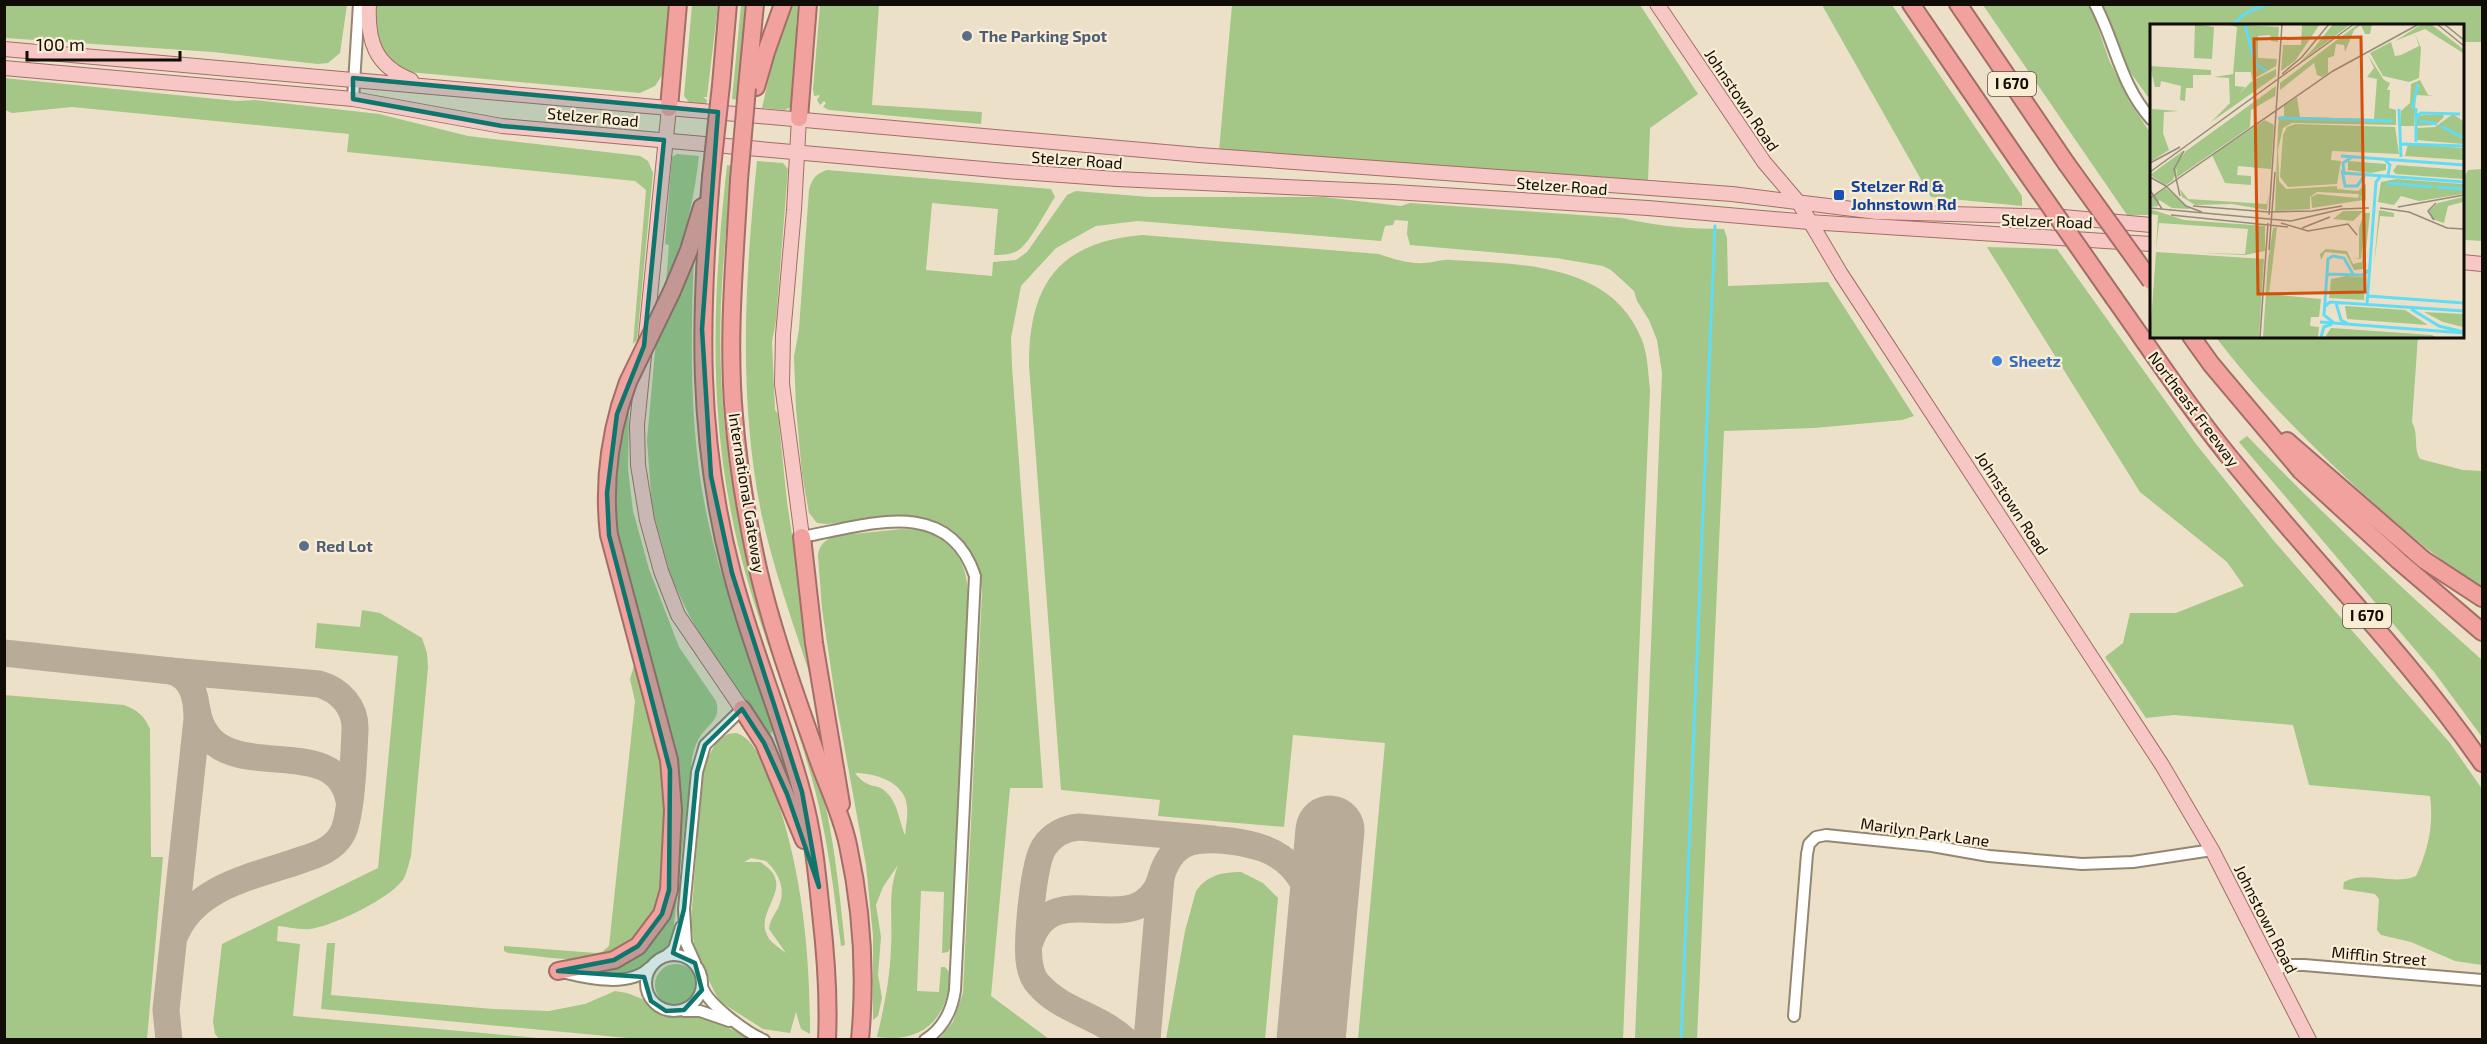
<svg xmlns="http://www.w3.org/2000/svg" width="2487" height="1044" font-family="'Exo 2',sans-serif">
<rect width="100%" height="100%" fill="#ede0c8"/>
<g fill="#a4c686" fill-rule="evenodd">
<path d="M4,5L5,4L347,5L340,53L328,63L318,64L213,52L5,38Z"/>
<path d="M373,5H670L663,74L655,86L640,93L409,72L399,68L376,45Z"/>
<path d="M692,5H718L707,97H703L707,100L706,104L689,102L684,96Z"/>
<path d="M741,5H749L739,100L732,99Z"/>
<path d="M792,5H798L796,27L799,29L792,103L791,107L785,110L762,108L773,59Z"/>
<path d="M820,5H879L872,105L982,112L981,124L829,110L823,107L826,103L824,101L820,105L817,100L820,95L814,96L813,89Z"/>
<path d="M1232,5H1640L1698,94L1650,128L1648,181L1525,175L1219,151Z"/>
<path d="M1822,5H1892L2022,196V206L1931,197Z"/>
<path d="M1983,5H2090L2109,60L2129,101L2151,134V215H2127Z"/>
<path d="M2103,5H2482V42H2462V26H2151V101L2128,69Z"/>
<path d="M4,78L237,101L255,100L379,114L468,136L640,156L648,161L653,173L637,340L633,344L646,190L635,181L347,152L349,134L72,107L12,113L5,110Z"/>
<path d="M677,154L699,156C694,201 684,242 666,284L669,245L665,244L672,157Z"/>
<path d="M757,161L783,163L788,169L776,320L772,342L775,410L778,414L787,502L813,677L811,678C793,623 773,568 761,512C738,395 745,279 757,161Z"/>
<path d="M727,165L732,166C729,205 724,244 722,284C717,362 723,442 739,519C757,608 794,692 819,779C834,834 839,889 845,945L841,946C834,893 828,841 815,790C790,696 749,608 731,512C708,395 714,283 727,165Z"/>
<path d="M2482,169V241L2466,240L2462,236L2463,179L2468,170Z"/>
<path d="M827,170L1051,189L1055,197C1046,210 1030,244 1017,251C1010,255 1001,255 994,255L998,209L932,203L926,270L992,276L993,262L1016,260L1027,252L1067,195L1076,191L1149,197H1323L1401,206L1410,203L1622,218C1655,226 1690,229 1724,229L1727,238L1728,286L1828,282L1914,416L1902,420L1814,428L1724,431L1697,1039H1635L1662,373L1657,340L1649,320L1637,301L1634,291L1611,270L1603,266L1556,258L1410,245L1407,234L1408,221L1395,220L1393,225L1385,226L1381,241L1138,221L1096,226L1056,248L1021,286L1011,338L1012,367L1043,788H1010L991,996L1049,1039H939L953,1022L963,993L982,592C980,569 974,550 957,534C922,503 869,520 827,524L817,523L809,513L802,474L796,408L794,357L799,329L809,190C812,178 816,174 827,170Z"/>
<path d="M1142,235L1379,254C1393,259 1409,264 1424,263C1433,263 1442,259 1451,260C1521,264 1612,263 1642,340C1648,356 1648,374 1650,390L1623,1039H1358L1385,743L1293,735L1284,827L1158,816L1160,800L1061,790L1029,365C1029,285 1058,242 1142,235Z"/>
<path d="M1987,247L2057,249L2196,444L2274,541L2450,743L2482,789V965L2455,961L2411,942L2381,935L2377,930L2379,899L2375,894L2343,889L2344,882C2366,870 2393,886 2416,876C2428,850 2434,825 2430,796L2309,785L2293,725L2174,715L2146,718L2105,657L2123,643L2130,613H2176L2244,586L2227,562L2140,492Z"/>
<path d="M694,257C690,350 689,447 712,538C728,603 752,666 773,730L771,734L767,732L706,645L689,615L671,577L652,508L647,440L656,341Z"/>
<path d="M2215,336H2418L2412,422C2419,435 2413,448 2420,459L2463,470L2482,471V588C2437,560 2398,525 2358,489C2307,441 2257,392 2215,336Z"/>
<path d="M629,406L628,469L633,511L649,569L679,647L716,701C721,718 711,722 701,735C696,742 694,750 692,758L673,934C664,961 630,979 602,973L601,970L658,931L680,815L617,525C614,483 616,446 629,406Z"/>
<path d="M2247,436C2323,514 2401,588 2482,660V737L2434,672L2239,442Z"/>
<path d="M902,529C943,529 966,552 968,592L951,947L948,952L942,953L944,892L921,891L917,991L939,992L941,967H945L950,973C949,1017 924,1044 877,1037C884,1007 890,979 891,948C893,919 887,893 898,865L883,887L876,905L881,937L878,975L882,998L878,1016L873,1020V936L866,865L835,696L822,609L818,556C819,545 824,541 834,536ZM855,773C875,773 905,782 907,806C908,815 906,826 905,835C899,821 898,803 886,792C876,782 869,791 855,773Z"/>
<path d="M362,610L380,613L422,638L427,653L428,667L411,856C409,863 407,872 404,878C392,898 333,926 310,929C300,930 288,927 278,926L277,941L300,944L293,1016L550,1039L220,1040L215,1034L213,1022L222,944L378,868L398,656L315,648L317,623L360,627Z"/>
<path d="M635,662C643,690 654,718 660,746C668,787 671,865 658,905C654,920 631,946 617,952C583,966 543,956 508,953L504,951V946L596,953L602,952L609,946L635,701L630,679Z"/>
<path d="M4,695L124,705C137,710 144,715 150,729L151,857H163L147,1039H5Z"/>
<path d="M737,733C755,740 763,763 770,780C801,860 810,948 810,1034L801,1029L796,1012L790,1033L763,1029L719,1001L695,952L691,921L703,767L717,741L728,734ZM751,858L766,861C779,873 786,889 779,906C775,915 770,919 769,929L786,953C780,948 772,944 768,937C752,910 800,886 760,862H744Z"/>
<path d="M1241,872L1263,883L1278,898L1265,1039H1166L1185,931L1196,891C1207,875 1223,872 1241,872Z"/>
<path d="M327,943H335L331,995L493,1009L549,1011L585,1004L615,991L627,993L645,1000L665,1016L709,1018L751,1039H638L321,1009Z"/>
<circle cx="676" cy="985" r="21"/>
</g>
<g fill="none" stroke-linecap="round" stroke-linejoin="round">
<g stroke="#60ddf5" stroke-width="3">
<path d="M2233,26C2242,12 2255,8 2270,4"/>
<path d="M1681,1040L1715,226"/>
</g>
<g stroke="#b8ac98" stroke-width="27">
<path d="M4,653L171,671C193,677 197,698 197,719L166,1010L169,1040"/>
<path d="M171,671L319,684C340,690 356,707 355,730C354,752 352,817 342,834C334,849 317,855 301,860C256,876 197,885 176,933"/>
<path d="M197,710C211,795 336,725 349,801"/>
<path d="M1030,942C1053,871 1136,947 1161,879"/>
<path d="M1125,1040C1100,1016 1062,1011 1039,985C1033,979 1030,969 1029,960C1027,939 1033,864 1044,847C1052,835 1065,828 1079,827L1213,839"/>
<path d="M1147,1040L1161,877C1172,840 1195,837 1230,841C1253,844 1275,849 1292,867C1310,887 1315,909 1321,934"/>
</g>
<path stroke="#b8ac98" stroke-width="69" d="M1311,1040L1330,830"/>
<defs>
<g id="minor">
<path d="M2095,4C2116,44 2120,84 2151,119"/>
<path d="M353,99L359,4"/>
<path d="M802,537C865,526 948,494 975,576L955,990C952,1011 944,1028 925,1040"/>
<circle cx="674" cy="983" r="28"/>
<path d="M666,956L674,949L681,927"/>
<path d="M695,963L686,943L684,909L697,772L705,745L742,709"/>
<path d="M2274,971L2287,965H2304L2482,980"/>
<path d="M566,973C590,979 630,987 649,968"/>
<path d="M702,986C706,1003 747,1033 764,1040"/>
<path d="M684,1011H700L729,1021"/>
<path d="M1794,1016L1807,854L1809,844L1816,837L1826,835L1932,846L1989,856L2082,864L2133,862L2212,850"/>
</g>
<g id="major">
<path d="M369,4C367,41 375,66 411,80"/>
<path d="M1657,4L1764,162L1799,203L1841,274L2162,765L2212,850L2309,1040"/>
<path d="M4,49L1199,155L1732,194L1877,212L2063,217L2151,225"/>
<path d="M4,68L353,99L502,126L1006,171L1117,179L1394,192L1648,208L1809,222L2151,244"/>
<path d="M669,108L637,425L638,465L647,520L661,571L678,615L742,709"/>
<path d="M799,118L794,210L783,335L782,384L802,537"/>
<path d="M2462,262L2482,264"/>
</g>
<g id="highway">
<path d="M1911,4L2019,162"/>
<path d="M1958,4L2066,163"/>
<path d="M721,85L728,4"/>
<path d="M756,87L766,52L783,4"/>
<path d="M747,88L755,4"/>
<path d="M669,108L678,4"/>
<path d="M799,118L808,4"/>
<path d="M711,177C700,317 696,435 732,573C751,647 782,718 802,793C813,832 817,873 821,913C826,956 829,997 827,1040"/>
<path d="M739,180C735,258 727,337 734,416C738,467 747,519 758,569C773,634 796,696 818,759C828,787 842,816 848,845C862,909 866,975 860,1040"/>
<path d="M672,291L689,250L702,207"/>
<path d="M2114,298C2155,356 2194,415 2240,470C2320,568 2410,659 2482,763"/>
<path d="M2191,336L2211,364L2301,471L2399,561L2482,632"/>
<path d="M2287,441L2424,560L2482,598"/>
<path d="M802,537L814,643L841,804"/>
<path d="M742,709L764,743L804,840"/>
<path d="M558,971L614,960L638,946L662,914L669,890L673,810L669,760L609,535C604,492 608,448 620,406"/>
</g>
</defs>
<use href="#minor" stroke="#938771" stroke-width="14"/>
<use href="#major" stroke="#a36d68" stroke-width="16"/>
<use href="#highway" stroke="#a36d68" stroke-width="20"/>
<use href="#minor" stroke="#fff" stroke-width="10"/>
<use href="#major" stroke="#f7c7c5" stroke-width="14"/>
<use href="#highway" stroke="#f1a19e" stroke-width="16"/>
<defs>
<g id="highway-bridge">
<path d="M2019,162L2114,298"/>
<path d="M2066,163L2151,281"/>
<path d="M711,177L721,85"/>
<path d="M739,180L747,88"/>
<path d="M620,406L628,382L672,291"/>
</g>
</defs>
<use href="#highway-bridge" stroke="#a36d68" stroke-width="20" stroke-linecap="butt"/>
<use href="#highway-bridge" stroke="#f1a19e" stroke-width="16"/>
</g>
<path fill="#0f766e" fill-opacity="0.2" stroke="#0f766e" stroke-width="4.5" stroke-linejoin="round" d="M353,78L718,112L702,329L711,476L732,573L802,792L819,887L787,794L764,743L742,709L705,745L697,772L684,909L673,953L695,963L702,990L684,1010L666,1011L651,1001L644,977L558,971L614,960L638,946L662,914L669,890L670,770L609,535L607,493L617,414L644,346L664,140L502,126L353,99Z"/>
<g fill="#5c6f8a" stroke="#faedd5" stroke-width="2">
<circle cx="967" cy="36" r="6"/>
<circle cx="304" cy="546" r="6"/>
</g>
<rect fill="#1a4fb4" stroke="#faedd5" stroke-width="2" x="1833" y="189" width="12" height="12" rx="3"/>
<circle fill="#3f7fe0" stroke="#faedd5" stroke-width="2" cx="1997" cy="361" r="6"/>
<g text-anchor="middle" stroke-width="4.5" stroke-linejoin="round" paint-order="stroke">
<g fill="#faedd5" stroke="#575043" stroke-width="1.5">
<rect x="1988" y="72" width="48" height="24" rx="4.5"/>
<rect x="2343" y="604" width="48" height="24" rx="4.5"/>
</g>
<g font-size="15" font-weight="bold" fill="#110c05">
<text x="2012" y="89">I 670</text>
<text x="2367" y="621">I 670</text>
</g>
<g font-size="16" font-weight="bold" fill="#4e5e75" stroke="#faedd5" text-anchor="start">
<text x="979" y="42">The Parking Spot</text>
<text x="316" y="552">Red Lot</text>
</g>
<g font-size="16" fill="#110c05" stroke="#faedd5">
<text transform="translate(1742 100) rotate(56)" y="6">Johnstown Road</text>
<text transform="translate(593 117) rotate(5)" y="6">Stelzer Road</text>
<text transform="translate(1077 160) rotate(4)" y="6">Stelzer Road</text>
<text transform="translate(1562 186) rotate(4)" y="6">Stelzer Road</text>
<text transform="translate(2047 221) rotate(2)" y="6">Stelzer Road</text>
<text transform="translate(2194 409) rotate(53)" y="6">Northeast Freeway</text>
<text transform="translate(747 493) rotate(81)" y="6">International Gateway</text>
<text transform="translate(2012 503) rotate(57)" y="6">Johnstown Road</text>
<text transform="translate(1925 832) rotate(8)" y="6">Marilyn Park Lane</text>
<text transform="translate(2266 919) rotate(63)" y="6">Johnstown Road</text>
<text transform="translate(2379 956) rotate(5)" y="6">Mifflin Street</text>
</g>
<g font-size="16" font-weight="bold" fill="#164399" stroke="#faedd5" text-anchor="start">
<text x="1851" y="192">Stelzer Rd &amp;<tspan x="1851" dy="18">Johnstown Rd</tspan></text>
</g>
<g font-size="16" font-weight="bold" fill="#366cbe" stroke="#faedd5" text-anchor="start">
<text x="2009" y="367">Sheetz</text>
</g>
</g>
<g transform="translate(2150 24)">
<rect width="314" height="314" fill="#ede0c8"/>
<path d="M45,0L64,3L62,35L44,34ZM75,0L129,3L128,18L121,17L120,11L108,12V34L127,35L126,42L102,56L101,48H85V62L95,63L80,80L79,54L64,53L83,50L87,3ZM152,0H170L145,37L131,47L133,21H151ZM183,0H201L149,39L164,24ZM208,0H222L220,10H215L211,1L204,6L195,28L194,21L186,20L184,32L178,34V49L172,53L167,51L164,39L130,66V59ZM272,0H281L313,25V29L275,5L245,17ZM265,10L271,24L269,54L259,58L233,52L220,29L241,18L245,32L251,31L269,22ZM218,31L234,56L240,59L237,66H240L239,84L246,86V101L142,99L133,104L128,126L129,157L136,165L187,162V165L208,167L216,160V177L208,170L167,168L160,173V185L125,187L128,103L129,93L134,92V82L147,73L150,93L224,95L227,55L217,53L224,44ZM0,42L61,46V51H43V64H36L35,77L30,76L31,62L11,57L10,63H5ZM126,45V52L61,98L102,57ZM270,56L278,71L284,72L266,71L264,102H251V87L260,79L261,60ZM126,62L125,72L101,86L100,103L26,154L28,138L36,127ZM2,77V85L29,87L14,88L13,109L19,126L0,138ZM303,90L313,97V120L267,116L266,104L285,103ZM274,91H293L294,93L286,101L266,102L268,92ZM115,96L124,101L121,145L88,142L87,151L101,152V161L75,159L62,131ZM145,100L245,103L249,130L182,127L181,136L191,137L187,160L138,163L130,153L133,111L137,103ZM258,120L313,124V136L255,132ZM33,127L23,156L16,161L0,151ZM198,137L236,140V146L221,149L198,146ZM247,141L313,146V155L246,150L243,147ZM246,155L313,160V170L269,177L251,172L244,181L228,178L231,158ZM16,164L40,185L22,184L9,176L8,182L0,183V174ZM30,165L38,175L117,180L119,169L117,186L82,180L45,181L32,173ZM167,170L208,174L209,171L213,176L162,184L161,173ZM313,173V178L298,182L294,199L282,195L279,187L288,179ZM0,185L34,196L115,202V227L95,231L50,229L95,230L98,205L9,199L6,226L8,191L0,190ZM229,186L244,189V193L230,192L224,241ZM193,187H213L203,197L183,195ZM214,189H220L214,245L204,246L196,230L175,228L171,236L170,230L176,225L197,227L203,240L212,238L213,217L211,235L204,234H209V204ZM127,203L119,270L171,275L169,293H161L160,302L169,303L168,313H113L118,237L123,204ZM6,228L114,235L109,313H0ZM196,252L215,253L214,276L179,274L181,255ZM195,282L255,286L278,301L197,295ZM274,288L313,290V303L293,298ZM181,304L282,311L286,313H175Z" fill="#a4c686"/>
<path fill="none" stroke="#60ddf5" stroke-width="3" d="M95,0L105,39L116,47M249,85L251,133M262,85L268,60M266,93L271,89L310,90M128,94L243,97M269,97L287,100M291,102L314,114M266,118V84M252,120L314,122M191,132L314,141M202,133L193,139L194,149L314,158M234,135L240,141L238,151M192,146L195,162H207L215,151M237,159L283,163M287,163L314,165M177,249L178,235L183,232L194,234L203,250M218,272L314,279M186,279L191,296L198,300M217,280L226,158L230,153M174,283L180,278L314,287M261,285L289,302L314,308M170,298L314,309M184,299L174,291L177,250L213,251L219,246M171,313L174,303L182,300"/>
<path fill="none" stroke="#958b7a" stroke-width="1.5" d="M287,0L314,22M294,0L314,16M132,50L152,33L179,0M0,139L30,123M0,148L204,0M0,153L16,162M17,163L36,182L52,188M0,166L12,185M30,172L24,145L34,127M0,174L183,47L269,0M43,182L119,188M248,183L314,171M0,184L141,197L192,185L219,184M230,184L259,188L297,204L314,205M162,187L192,182M120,188L162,187M21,191L118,201M119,191L132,0M284,196L278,187L286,179M131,199L158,207L198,200L207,211M119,201L138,203M152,204L180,193M119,226L125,148M110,313L118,199"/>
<path fill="#d2510b" fill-opacity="0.15" stroke="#d2510b" stroke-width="3" d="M211,13L215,268L108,270L104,15Z"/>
<rect width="314" height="314" fill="none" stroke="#110c05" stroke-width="3"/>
</g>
<rect width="2487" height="1044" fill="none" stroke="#110c05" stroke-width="12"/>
<path d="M27 51v9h153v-9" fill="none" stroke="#110c05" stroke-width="3"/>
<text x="36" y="51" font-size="18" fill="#110c05" stroke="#faedd5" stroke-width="4.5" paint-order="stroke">100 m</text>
</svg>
